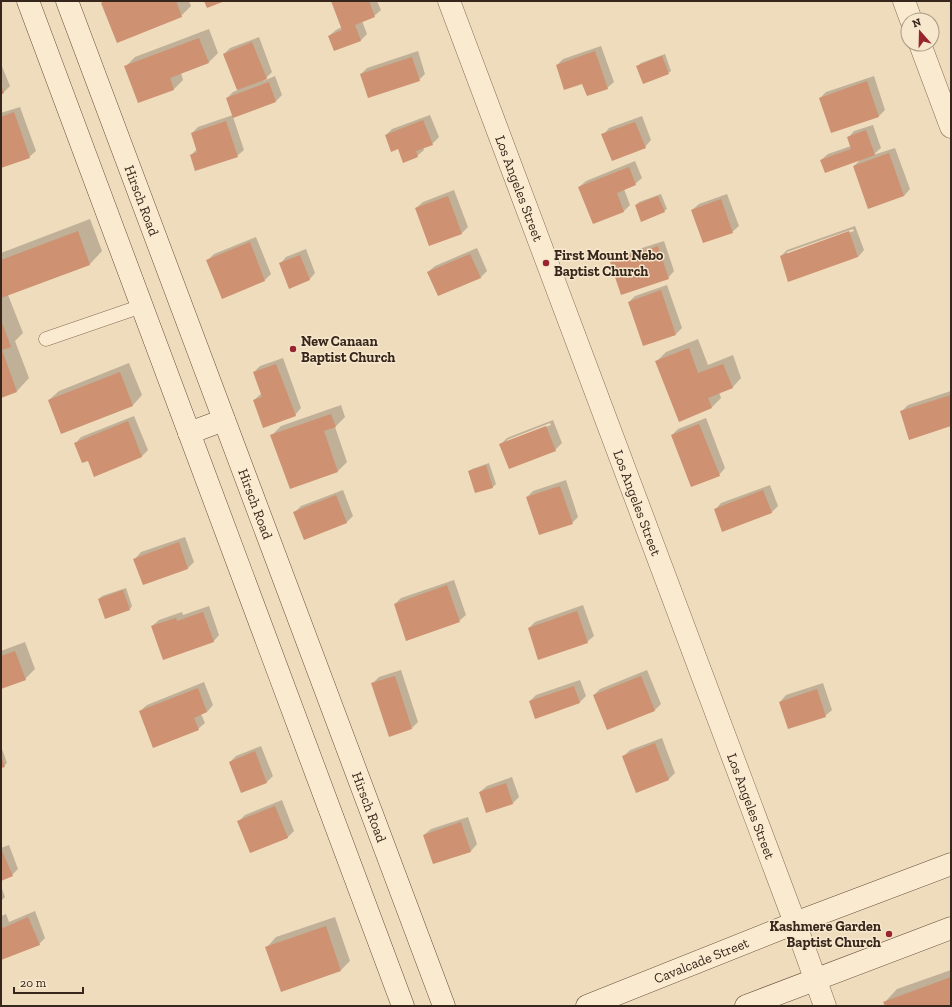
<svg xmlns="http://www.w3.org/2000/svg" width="952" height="1007" font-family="'Zilla Slab',serif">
<rect width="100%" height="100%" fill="#efdcbd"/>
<g fill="#0003" fill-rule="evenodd">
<path d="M104,1H189L191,6L181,16L102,3Z"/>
<path d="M332,1H377L381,10L374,16L362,21L367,34L361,40L329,36L336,30L342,27Z"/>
<path d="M209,29L218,53L208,63L181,73L183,80L174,89L125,67L135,57Z"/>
<path d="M259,37L272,72L263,81L275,76L282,95L276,101L233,117L244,150L237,156L191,155L197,149L192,133L198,127L233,115L227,98L233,92L238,90L224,54L230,48Z"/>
<path d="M601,46L614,82L607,88L583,82L557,65L563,59Z"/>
<path d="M418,51L425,74L419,80L361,74L367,68Z"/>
<path d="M665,54L671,71L668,73L638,66L641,63Z"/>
<path d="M1,64L10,86L4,92L1,93Z"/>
<path d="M874,76L885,110L879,116L832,132L820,98L826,92Z"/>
<path d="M20,107L36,151L29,157L1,167V113Z"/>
<path d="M430,115L439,137L432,144L423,147L424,150L417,156L398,148L386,135L392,129Z"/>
<path d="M642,116L651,140L645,147L603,135L609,128Z"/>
<path d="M873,125L881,148L873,155L895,148L910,189L904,196L854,166L861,159L821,160L828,154L851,146L848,138L854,131Z"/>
<path d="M635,161L642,178L635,184L624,189L630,205L624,211L594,223L579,187L586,181Z"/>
<path d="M454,190L468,227L462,233L416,208L423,202Z"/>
<path d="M661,194L667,209L664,211L636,205L639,202Z"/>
<path d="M727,194L739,226L732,232L692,210L699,204Z"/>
<path d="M90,219L102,251L90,264L8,295L23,333L15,341L29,378L17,391L1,397V253Z"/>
<path d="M855,226L864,250L858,257L781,256L787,250ZM853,229L854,231L787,254V252Z"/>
<path d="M256,237L271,274L265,280L207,261L214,254Z"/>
<path d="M664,241L674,271L668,278L611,262L617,256Z"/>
<path d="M477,248L487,271L480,278L428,272L435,266Z"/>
<path d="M306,249L315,273L309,280L280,264L286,257Z"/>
<path d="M667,285L682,328L676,334L629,302L635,296Z"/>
<path d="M698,339L708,365L733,355L741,378L732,388L719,392L721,398L712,407L657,361L666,352Z"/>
<path d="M283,358L301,408L295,415L254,400L262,393L254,372L260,366Z"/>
<path d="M129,363L142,395L133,405L61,432L49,400L59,391Z"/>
<path d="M951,391V425L901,412L908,405Z"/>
<path d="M341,405L345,417L335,427L347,462L338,471L271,436L281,426Z"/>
<path d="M134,416L148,450L142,456L95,475L88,460L75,444L81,437Z"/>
<path d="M706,418L725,468L719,475L672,435L678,429Z"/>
<path d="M553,420L562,443L555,450L501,444L507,438ZM550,423L551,425L507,442V440Z"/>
<path d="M489,463L496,484L493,487L476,492L469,471L472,469Z"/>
<path d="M566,480L578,517L572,523L527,497L533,491Z"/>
<path d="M770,485L778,506L771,513L715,510L721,503Z"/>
<path d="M343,490L353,516L347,522L294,513L301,506Z"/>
<path d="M185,537L194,562L187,569L135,559L141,552Z"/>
<path d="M454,580L466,615L459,621L395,604L401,598Z"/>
<path d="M126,588L132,606L130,609L99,599L102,596Z"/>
<path d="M583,605L594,636L587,642L529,628L535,622Z"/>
<path d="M209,606L219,635L213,642L152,626L159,620L182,612L183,615Z"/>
<path d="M25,642L35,669L25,679L1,688V651Z"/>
<path d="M401,670L418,722L412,728L372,684L379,677Z"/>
<path d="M647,670L661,704L654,711L594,695L600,689Z"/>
<path d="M580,680L586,696L579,703L530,701L536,695Z"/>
<path d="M204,682L213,705L207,712L201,714L205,723L198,729L140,711L147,705Z"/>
<path d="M823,683L832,710L825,716L780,702L786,695Z"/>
<path d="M662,738L675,773L669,779L637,791L624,756L630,750Z"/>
<path d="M1,746L7,763L4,766L1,767Z"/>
<path d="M261,746L273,776L267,782L242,792L230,762L236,756Z"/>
<path d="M512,777L519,797L512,804L480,792L487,786Z"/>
<path d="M282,800L294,831L287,838L239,821L245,815Z"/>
<path d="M468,817L477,844L471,851L424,835L431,829Z"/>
<path d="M9,845L18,869L12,875L1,879V848Z"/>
<path d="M1,886L5,897L1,901Z"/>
<path d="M35,911L45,938L39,944L1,959V916L6,914L9,922Z"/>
<path d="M335,917L350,961L341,970L267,947L276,937Z"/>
<path d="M951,970V1006H886L885,1002L897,989Z"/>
</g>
<g fill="#ce9171">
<path d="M105,1H176L182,17L117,43L101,3Z"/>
<path d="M204,1H225L207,8Z"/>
<path d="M331,1H369L375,17L355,25L361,41L334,51L328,36L342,30Z"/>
<path d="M199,38L209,63L170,78L174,90L138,103L124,66Z"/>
<path d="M252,42L267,79L237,90L223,54Z"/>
<path d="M595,51L608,89L587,96L582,84L564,90L556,65Z"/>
<path d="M662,56L669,74L643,84L636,66Z"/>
<path d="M412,57L420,81L368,98L360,74Z"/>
<path d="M867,81L879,117L831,133L819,98Z"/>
<path d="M269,82L276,102L233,118L226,98Z"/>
<path d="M1,85L4,93L1,95Z"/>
<path d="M14,112L30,158L1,168V117Z"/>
<path d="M423,120L433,145L416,151L418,157L403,163L398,149L391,152L385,135Z"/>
<path d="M226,121L238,157L195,171L190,155L197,152L191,133Z"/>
<path d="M635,122L646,148L612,161L601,134Z"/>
<path d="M866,130L875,155L825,173L820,160L851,149L847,137Z"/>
<path d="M889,153L904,196L868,209L853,166Z"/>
<path d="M629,167L636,185L617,193L624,212L593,224L578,187Z"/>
<path d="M448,196L462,234L429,246L415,208Z"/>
<path d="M658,196L665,212L641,222L635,205Z"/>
<path d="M721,199L733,233L703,243L691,210Z"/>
<path d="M78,231L90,265L1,298V260Z"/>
<path d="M849,231L858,257L788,282L780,256Z"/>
<path d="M250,242L265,281L222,299L206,260Z"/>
<path d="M658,246L669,279L621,295L610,262Z"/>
<path d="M470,254L481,278L438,296L427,272Z"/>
<path d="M300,255L310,280L289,289L279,263Z"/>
<path d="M661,290L676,335L643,346L628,302Z"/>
<path d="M1,320L11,347L2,350L17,392L1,398Z"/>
<path d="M689,348L698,373L723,364L733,388L708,398L712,408L679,422L655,361Z"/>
<path d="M276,364L296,416L263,428L253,400L262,397L253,372Z"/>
<path d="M120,372L133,406L61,434L48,400Z"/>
<path d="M951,395V426L909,440L900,411Z"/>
<path d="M331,414L336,427L324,431L338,472L290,489L270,435Z"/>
<path d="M128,421L142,457L94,477L88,461L82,463L74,443Z"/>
<path d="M699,424L720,476L691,487L671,435Z"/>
<path d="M546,426L556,451L509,469L499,444Z"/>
<path d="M486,465L493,488L475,493L468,471Z"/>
<path d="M560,486L573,524L539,535L526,497Z"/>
<path d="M763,490L772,513L722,532L714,509Z"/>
<path d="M336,495L347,523L304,540L293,512Z"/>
<path d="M179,542L188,569L143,585L133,559Z"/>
<path d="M447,585L460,622L406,641L394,604Z"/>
<path d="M123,590L130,610L105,619L98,599Z"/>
<path d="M577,611L588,643L538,660L528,628Z"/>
<path d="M203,612L214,642L163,660L151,626L176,618L177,621Z"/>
<path d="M15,651L26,680L1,689V656Z"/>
<path d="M395,676L412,729L389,737L371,683Z"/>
<path d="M641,676L655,711L607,730L593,695Z"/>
<path d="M574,686L580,703L535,719L529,701Z"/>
<path d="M198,688L207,712L194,718L199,730L153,748L139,711Z"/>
<path d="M817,689L826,717L788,729L779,702Z"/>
<path d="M655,743L669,780L636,793L622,756Z"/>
<path d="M255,751L267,783L241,793L229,762Z"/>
<path d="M1,756L5,767L1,768Z"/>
<path d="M506,783L513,804L486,813L479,792Z"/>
<path d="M275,806L288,838L250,853L237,821Z"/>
<path d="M461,822L471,852L433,864L423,835Z"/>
<path d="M1,851H2L13,876L1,881Z"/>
<path d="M28,917L40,945L1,960V924L3,928Z"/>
<path d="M326,926L341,971L281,992L265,947Z"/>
<path d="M951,977V1006H885L883,1002Z"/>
</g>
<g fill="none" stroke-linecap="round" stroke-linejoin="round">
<defs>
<path id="lane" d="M46,339L142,306"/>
<g id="street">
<path id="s1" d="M449,1L795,923L825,1006"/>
<path d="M904,1L911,20"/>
<path d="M920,44L951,127"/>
</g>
<g id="secondary">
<path d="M28,1L403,1006"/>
<path id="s2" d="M67,1L444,1006"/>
<path d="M189,433L224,420"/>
<path id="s3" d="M587,1006L795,923L951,864"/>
<path d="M746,1006L951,928"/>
</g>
</defs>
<use href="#lane" stroke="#876c56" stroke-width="15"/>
<use href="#street" stroke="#876c56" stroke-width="23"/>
<use href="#secondary" stroke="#694d39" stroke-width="23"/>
<use href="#lane" stroke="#faead0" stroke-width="14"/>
<use href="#street" stroke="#faead0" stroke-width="22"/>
<use href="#secondary" stroke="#faead0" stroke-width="22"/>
</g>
<g fill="#98242e" stroke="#f6e7cd" stroke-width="1.5">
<circle cx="546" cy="263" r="4"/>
<circle cx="293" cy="349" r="4"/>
<circle cx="889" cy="934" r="4"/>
</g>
<g text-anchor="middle" stroke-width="3" stroke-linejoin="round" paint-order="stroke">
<g font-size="14" fill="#36261b" stroke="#f6e7cd">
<text dy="5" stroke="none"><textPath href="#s1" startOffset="200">Los Angeles Street</textPath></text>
<text dy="5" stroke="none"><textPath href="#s2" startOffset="213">Hirsch Road</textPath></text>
<text dy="5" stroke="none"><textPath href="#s2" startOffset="537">Hirsch Road</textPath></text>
<text dy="5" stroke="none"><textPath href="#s1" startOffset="536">Los Angeles Street</textPath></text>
<text dy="5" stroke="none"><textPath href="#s2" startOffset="861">Hirsch Road</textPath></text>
<text dy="5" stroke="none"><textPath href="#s1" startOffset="860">Los Angeles Street</textPath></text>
<text dy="5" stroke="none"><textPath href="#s3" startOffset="123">Cavalcade Street</textPath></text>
</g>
<g font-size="14" font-weight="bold" fill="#36261b" stroke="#f6e7cd" text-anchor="start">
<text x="554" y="260">First Mount Nebo<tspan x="554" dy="16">Baptist Church</tspan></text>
<text x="301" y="346">New Canaan<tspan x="301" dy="16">Baptist Church</tspan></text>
<text x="881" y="931" text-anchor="end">Kashmere Garden<tspan x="881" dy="16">Baptist Church</tspan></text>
</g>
</g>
<rect width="952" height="1007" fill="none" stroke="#36261b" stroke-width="4"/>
<g transform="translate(920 32) rotate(340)"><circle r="19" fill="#f6e7cd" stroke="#a99a86"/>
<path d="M0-3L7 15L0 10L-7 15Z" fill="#98242e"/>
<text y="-6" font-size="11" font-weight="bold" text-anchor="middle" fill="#36261b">N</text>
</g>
<path d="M14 987v6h69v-6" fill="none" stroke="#36261b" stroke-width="2"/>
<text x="20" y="987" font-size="12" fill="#36261b" stroke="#f6e7cd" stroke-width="3" paint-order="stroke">20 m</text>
</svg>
